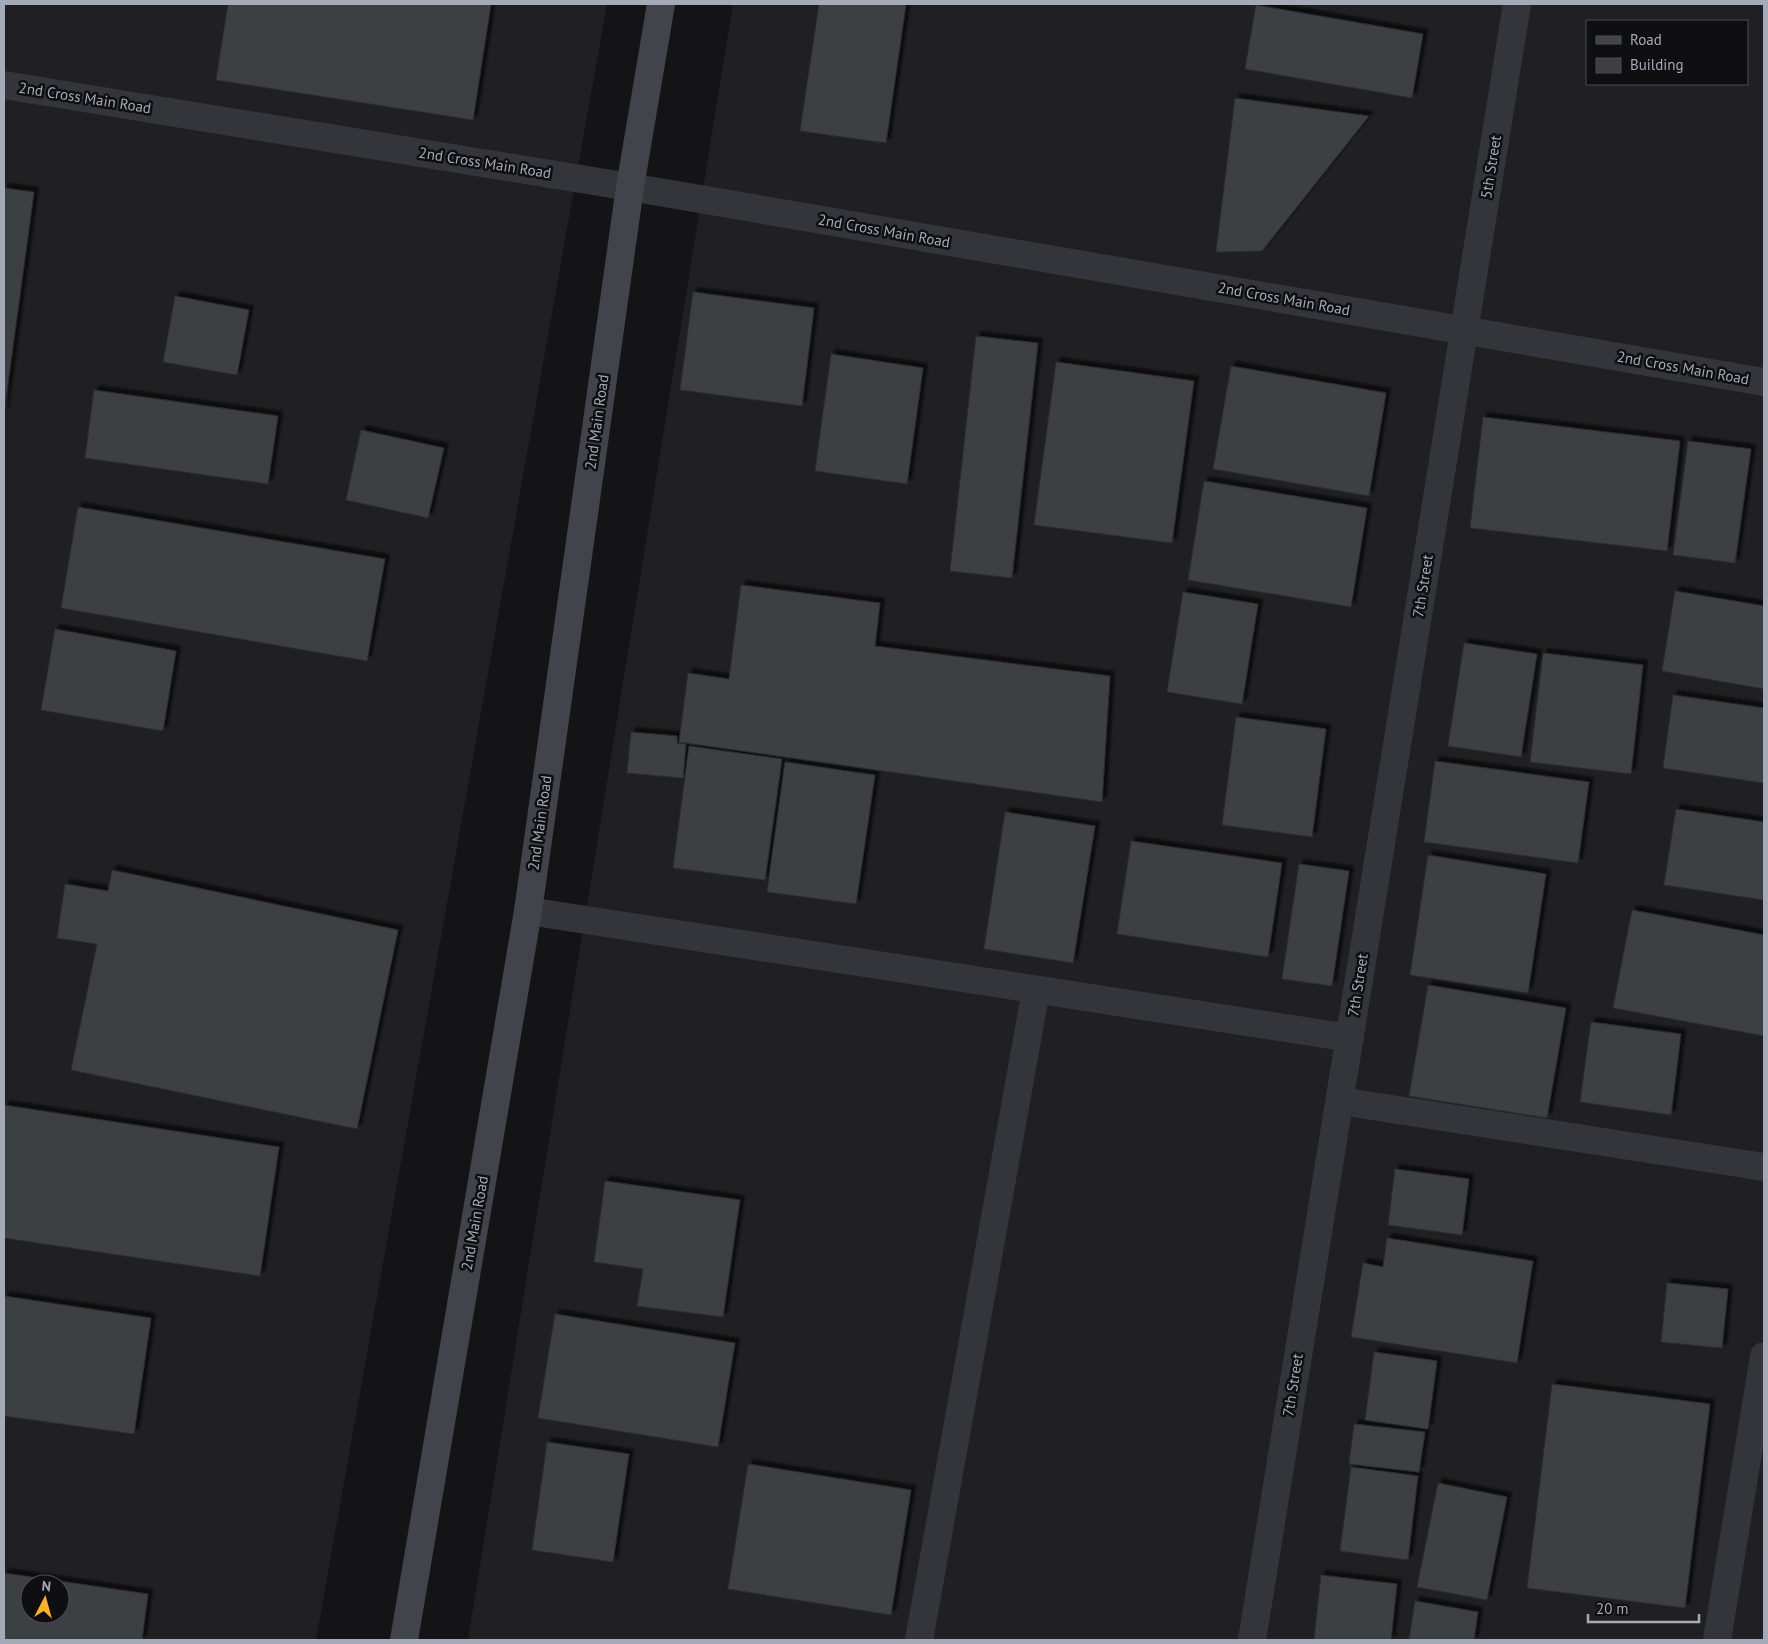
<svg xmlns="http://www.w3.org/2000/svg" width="1768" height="1644" font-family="'PT Sans',sans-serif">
<defs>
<filter id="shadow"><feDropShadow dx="4.5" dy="-4.5" stdDeviation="1" flood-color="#0009"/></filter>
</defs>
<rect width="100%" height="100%" fill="#141416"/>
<g fill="#202023" fill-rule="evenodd">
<path d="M4,4H607L316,1640H4ZM30,1584H60V1614H30Z"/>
<path d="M733,4H1764V1640H468ZM1587,21H1747V84H1587Z"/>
</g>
<g fill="#3e3f43" stroke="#2d2d32" fill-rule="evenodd" filter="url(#shadow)">
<path d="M228,4H491L473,120L216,80Z"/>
<path d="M819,4H906L886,143L800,131Z"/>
<path d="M1256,5L1423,34L1412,98L1245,69Z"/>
<path d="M1235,98L1369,116L1262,251L1216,252Z"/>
<path d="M4,188L34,192L4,413Z"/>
<path d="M693,292L814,308L802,406L680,390Z"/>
<path d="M175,296L249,310L237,375L163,362Z"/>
<path d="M976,336L1038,343L1012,578L950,571Z"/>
<path d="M831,354L923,368L907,484L815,471Z"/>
<path d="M1056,362L1194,381L1172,543L1034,525Z"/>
<path d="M1231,366L1386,393L1369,496L1213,469Z"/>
<path d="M94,390L278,416L268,484L85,458Z"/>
<path d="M1483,417L1680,441L1667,551L1470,528Z"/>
<path d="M361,430L444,448L428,518L346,500Z"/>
<path d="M1688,441L1751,449L1735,563L1673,555Z"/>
<path d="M1204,481L1367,508L1351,607L1188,580Z"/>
<path d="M78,507L385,559L367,661L61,608Z"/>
<path d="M741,585L880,603L875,646L1110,676L1102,802L679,742L688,673L729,679Z"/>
<path d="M1675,591L1764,606V689L1662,671Z"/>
<path d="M1183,592L1258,604L1242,704L1167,692Z"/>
<path d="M55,629L176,651L163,731L41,710Z"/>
<path d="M1464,643L1537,654L1521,757L1448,746Z"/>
<path d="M1543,653L1643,665L1631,774L1530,762Z"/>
<path d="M1673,695L1764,708V783L1663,768Z"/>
<path d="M1236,717L1326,729L1312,837L1222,825Z"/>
<path d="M631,732L677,736V743L686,744L683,778L627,773Z"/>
<path d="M689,746L782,759L765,880L673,868Z"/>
<path d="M1435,761L1589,782L1578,863L1424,842Z"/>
<path d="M785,762L875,775L856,904L767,892Z"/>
<path d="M1676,809L1764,822V900L1664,885Z"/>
<path d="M1005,812L1095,826L1073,963L984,949Z"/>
<path d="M1131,841L1282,863L1268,957L1117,934Z"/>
<path d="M1428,855L1546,874L1528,993L1410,975Z"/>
<path d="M1299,864L1349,871L1332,986L1282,979Z"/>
<path d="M112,870L398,930L357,1129L71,1070L97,944L57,938L65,884L108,891Z"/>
<path d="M1632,910L1764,935V1036L1613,1008Z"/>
<path d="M1428,985L1566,1008L1547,1118L1409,1096Z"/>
<path d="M1591,1022L1681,1034L1671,1115L1580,1102Z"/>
<path d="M4,1105L279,1147L260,1276L4,1238Z"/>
<path d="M1395,1169L1469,1179L1462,1235L1388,1225Z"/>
<path d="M605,1181L740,1200L723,1317L637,1306L643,1269L594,1262Z"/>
<path d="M1387,1238L1533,1261L1517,1363L1351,1337L1363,1263L1383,1267Z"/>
<path d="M1667,1283L1728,1289L1722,1348L1661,1342Z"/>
<path d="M4,1296L151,1318L134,1434L4,1416Z"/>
<path d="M555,1314L735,1343L718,1447L538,1418Z"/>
<path d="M1374,1352L1437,1361L1428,1429L1365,1420Z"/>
<path d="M1552,1384L1710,1404L1685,1608L1527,1588Z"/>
<path d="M1354,1424L1425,1432L1419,1472L1349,1464Z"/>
<path d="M547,1442L629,1454L613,1562L532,1550Z"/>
<path d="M748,1464L911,1490L891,1615L728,1589Z"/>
<path d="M1351,1467L1418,1476L1408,1560L1340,1551Z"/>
<path d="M1438,1483L1507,1497L1487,1600L1417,1587Z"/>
<path d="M4,1573L148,1594L142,1640H4ZM30,1584H60V1614H30Z"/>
<path d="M1321,1575L1397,1584L1391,1640H1314Z"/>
<path d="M1415,1601L1478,1612L1474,1640H1409Z"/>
</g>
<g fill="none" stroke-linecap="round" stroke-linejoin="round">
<g stroke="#34353b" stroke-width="28">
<path d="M4,85L630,187L1764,382"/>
<path d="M528,911L1350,1038"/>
<path d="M1340,1101L1764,1167"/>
<path d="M919,1640L1036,990"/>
<path d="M1252,1640L1517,4"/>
<path d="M1717,1640L1764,1356"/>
</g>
<path stroke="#42444b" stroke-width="28" d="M404,1640L528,911L630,187L661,4"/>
</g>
<g text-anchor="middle" stroke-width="5" stroke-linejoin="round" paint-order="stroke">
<g font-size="15" fill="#a4aab7" stroke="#0f0f11">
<text transform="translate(85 98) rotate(9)" y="5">2nd Cross Main Road</text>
<text transform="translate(485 163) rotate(9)" y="5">2nd Cross Main Road</text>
<text transform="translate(1491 167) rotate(-81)" y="5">5th Street</text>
<text transform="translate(884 231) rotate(10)" y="5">2nd Cross Main Road</text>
<text transform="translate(1284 299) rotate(10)" y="5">2nd Cross Main Road</text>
<text transform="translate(1683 368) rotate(10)" y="5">2nd Cross Main Road</text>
<text transform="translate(597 422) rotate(-82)" y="5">2nd Main Road</text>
<text transform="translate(1423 586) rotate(-81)" y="5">7th Street</text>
<text transform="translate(540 823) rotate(-82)" y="5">2nd Main Road</text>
<text transform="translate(1358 985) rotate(-81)" y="5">7th Street</text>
<text transform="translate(475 1223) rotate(-80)" y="5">2nd Main Road</text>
<text transform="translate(1293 1385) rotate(-81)" y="5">7th Street</text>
</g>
</g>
<rect width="1768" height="1644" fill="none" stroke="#a4aab7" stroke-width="10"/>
<rect x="1586" y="20" width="162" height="65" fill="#0f0f11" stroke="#4b4d53"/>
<rect x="1596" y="36" width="25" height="8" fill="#42444b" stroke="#4b4d53"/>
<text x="1630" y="45" font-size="15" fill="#a4aab7">Road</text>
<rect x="1596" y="58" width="25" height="15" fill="#3e3f43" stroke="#4b4d53"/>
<text x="1630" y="70" font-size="15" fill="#a4aab7">Building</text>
<g transform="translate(45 1599) rotate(6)"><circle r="24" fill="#0f0f11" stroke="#4b4d53"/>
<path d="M0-4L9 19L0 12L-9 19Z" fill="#fcb225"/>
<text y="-8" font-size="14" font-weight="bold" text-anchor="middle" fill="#a4aab7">N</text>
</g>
<path d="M1588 1614v8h111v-8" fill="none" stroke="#a4aab7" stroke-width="2.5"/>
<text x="1596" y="1614" font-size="15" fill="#a4aab7" stroke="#0f0f11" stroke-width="4" paint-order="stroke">20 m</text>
</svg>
